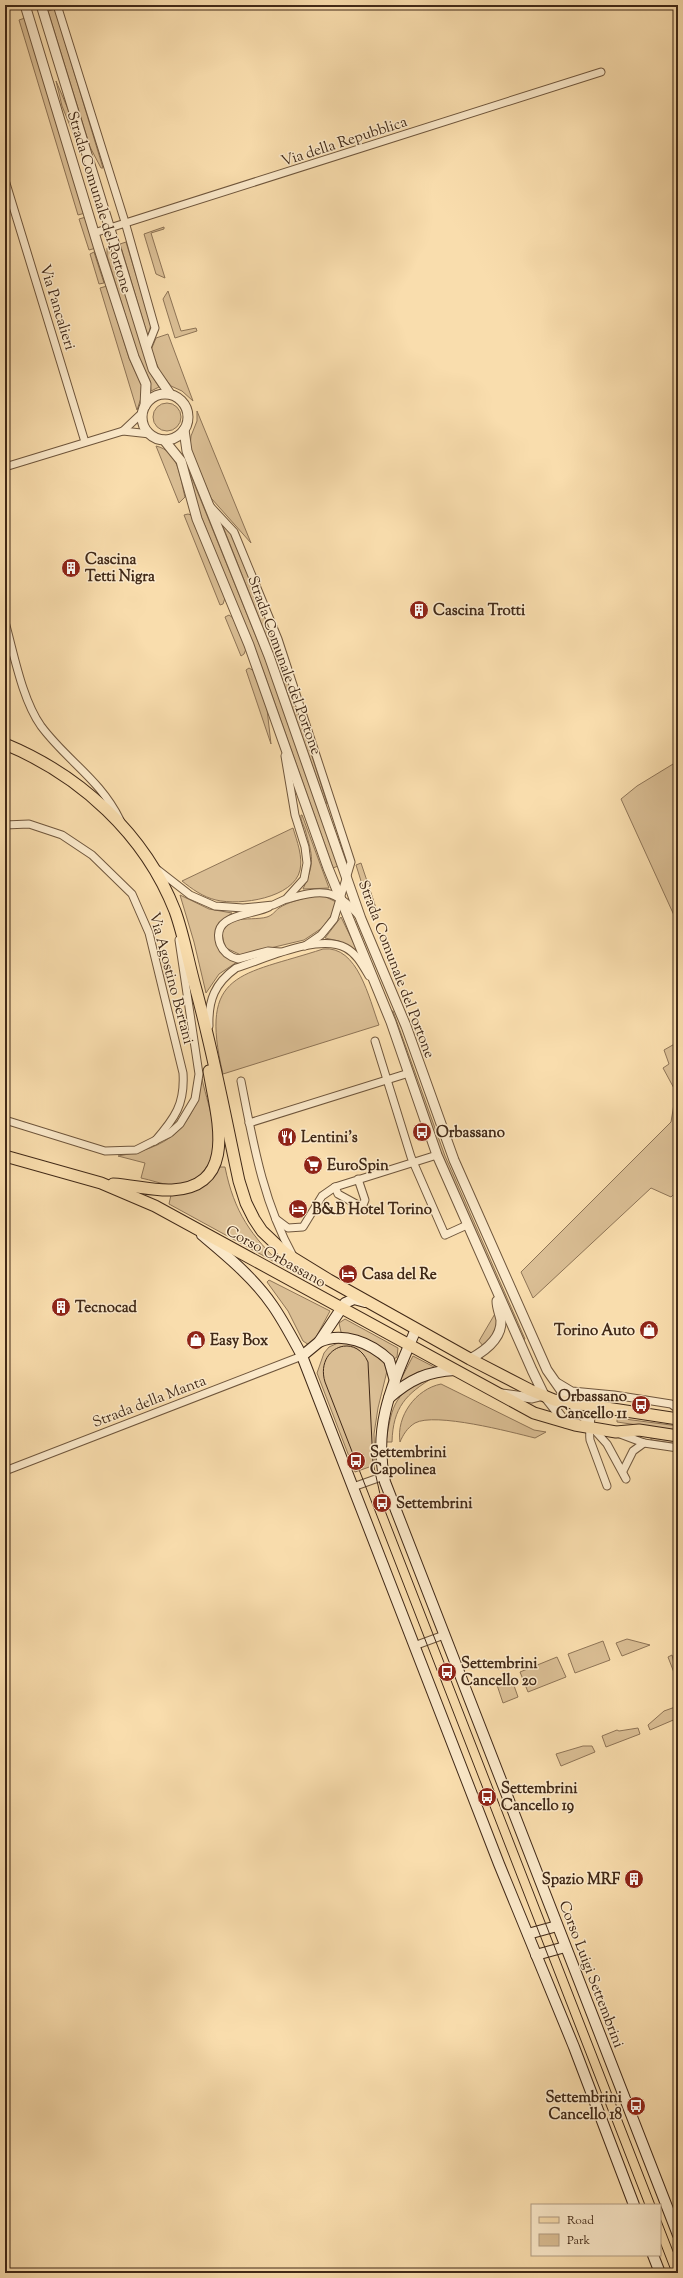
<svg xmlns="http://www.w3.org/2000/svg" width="683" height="2278" font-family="'Sorts Mill Goudy',serif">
<rect width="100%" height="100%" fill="#f9ddad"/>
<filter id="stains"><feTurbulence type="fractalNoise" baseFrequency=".005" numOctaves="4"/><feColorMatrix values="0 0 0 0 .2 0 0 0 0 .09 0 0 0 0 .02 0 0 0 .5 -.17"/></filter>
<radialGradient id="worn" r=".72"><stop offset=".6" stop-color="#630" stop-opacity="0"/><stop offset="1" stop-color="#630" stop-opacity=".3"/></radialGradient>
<g fill="#dabe94" stroke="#8e7456">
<path d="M55,9L103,168H101L90,147L48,11Z"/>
<path d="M25,18L85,213L78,215L19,20Z"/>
<path d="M56,81L71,116L79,143H77L62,106Z"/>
<path d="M86,217L96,248L89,250L79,219Z"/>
<path d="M164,227V229L151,233L165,278L156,274L144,234Z"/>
<path d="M126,242L151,324L148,337L120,244Z"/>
<path d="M111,247L150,373L159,387L151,391L150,381L138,356L107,256V248Z"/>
<path d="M94,252L104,283L99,284L90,254Z"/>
<path d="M107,286L129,358L142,386L141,398L137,410L100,288Z"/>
<path d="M168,291L181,331L196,328L197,331L175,338L163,299Z"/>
<path d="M168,334L193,401L182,391L171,386L160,372L151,350L156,338Z"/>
<circle cx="167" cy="417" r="14"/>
<path d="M197,411L251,543L211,498L190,448L191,436L197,421Z"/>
<path d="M156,446C179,451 180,478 185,497L179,503Z"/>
<path d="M188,471H189L270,671L338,866L333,868L264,673L197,506Z"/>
<path d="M188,514L191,515L225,598L223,604L220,605L184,515Z"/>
<path d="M220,519L232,532L277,646L327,803L325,804L279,669Z"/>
<path d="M229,615L233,618L246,649L244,654L241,656L225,617Z"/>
<path d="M249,668L254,671L267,709L271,744L246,670Z"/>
<path d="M678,761V924L621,799L637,786Z"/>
<path d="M301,815H302L329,888L303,889C315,862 313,858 305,829C303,824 300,819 301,815Z"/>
<path d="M293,828C297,841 303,857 300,870C294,898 240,906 216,900C203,897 192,889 182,881Z"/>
<path d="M361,863L378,914L372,916L356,865Z"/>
<path d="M180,895L209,909L232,913L224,919L216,938L237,962L219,974L206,993L194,942Z"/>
<path d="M312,896H324L336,902L333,913L322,928L304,940L241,955L226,948C210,911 251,922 267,917C273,915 275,911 279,908C288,902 302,899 312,896Z"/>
<path d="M341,917L356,948L355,950L339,941L325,938Z"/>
<path d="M323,949C358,945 369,999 379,1025L223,1074C198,970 241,976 323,949Z"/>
<path d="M390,1011H393L445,1156L525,1339L522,1341L440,1155Z"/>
<path d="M678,1042V1190L671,1197L651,1188L533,1298L521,1272L671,1122L676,1092L663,1068L669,1064L664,1050Z"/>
<path d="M202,1079C209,1111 227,1149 200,1175C193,1181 180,1185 171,1185C161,1184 151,1180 141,1178L145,1163L118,1156C167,1148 193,1130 202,1079Z"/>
<path d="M220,1167H225C234,1212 251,1236 284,1267L169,1204L171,1195L210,1179Z"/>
<path d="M269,1280L330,1311L314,1341L309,1345L303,1341L288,1311L267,1282Z"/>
<path d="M496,1312C499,1327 493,1335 484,1347L479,1341Z"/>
<path d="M345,1319L398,1348L397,1357L394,1359L341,1332L339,1323Z"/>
<path d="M338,1343C354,1342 384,1353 387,1371L378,1408L374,1434L375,1465L355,1472L317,1373L324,1353L329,1347Z"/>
<path d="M413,1356L436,1368L418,1372L399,1383Z"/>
<path d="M434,1377C406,1394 393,1407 392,1442H386C392,1404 395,1390 434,1377Z"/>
<path d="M441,1384L534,1430L546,1432L535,1438C511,1432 435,1412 415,1423C407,1428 403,1435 400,1442C396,1416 416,1389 441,1384Z"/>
<path d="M617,1418L678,1426V1431L617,1422Z"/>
<path d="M651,1437L678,1441V1444L651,1440Z"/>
<path d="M627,1639L650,1645L622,1656L616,1643Z"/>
<path d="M603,1641L610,1660L575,1673L568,1654Z"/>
<path d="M672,1655L678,1680V1683L668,1657Z"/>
<path d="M557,1657L566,1677L528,1692L520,1672Z"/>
<path d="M511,1677L518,1697L503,1703L496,1682Z"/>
<path d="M678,1706V1718L650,1730L648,1725L664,1711Z"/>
<path d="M638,1728L640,1734L606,1747L602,1736L617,1730L619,1731Z"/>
<path d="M583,1746H592L595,1752L561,1766L556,1754Z"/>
</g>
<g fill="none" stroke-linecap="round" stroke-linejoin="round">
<defs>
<g id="minor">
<path d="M57,5L125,222L155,328L147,348"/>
<path d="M5,180L85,442"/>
<path d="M94,233L601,72"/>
<path d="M123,431L150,434"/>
<path d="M5,467L123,431L142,413"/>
<path d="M208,504L234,532L278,639L351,862L334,919L321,935L305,946"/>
<path d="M5,622C14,654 22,699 41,726C67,761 100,779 120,820"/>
<path d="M5,825L29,824L62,835L92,855L132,894L149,933L183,1073C185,1104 175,1118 155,1141"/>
<path d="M158,870L190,895L215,906L243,908L273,905L286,899L304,879L307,863L305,847L295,815L285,756"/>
<path d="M287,899C320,890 335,887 359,916"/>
<path d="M269,907C252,916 210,913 220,944C223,952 230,957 238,959L268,951L280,952"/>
<path d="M209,1026C208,1000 215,983 236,968C265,959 319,933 346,948C357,954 363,966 369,976"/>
<path d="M375,1041L411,1157L445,1235L467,1225"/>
<path d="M241,1081C253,1142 263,1202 293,1256"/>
<path d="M5,1120L105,1151L136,1150L170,1133L180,1124L195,1099L199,1074L179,940"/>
<path d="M249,1123L409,1073"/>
<path d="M358,1179L365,1200L363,1205L360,1206L338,1194L335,1187L437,1155"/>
<path d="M276,1219L288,1228L303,1227L322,1196L335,1187"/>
<path d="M557,1382L572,1391L614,1395L671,1404L678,1409"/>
<path d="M570,1403L607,1444L626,1479"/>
<path d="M620,1434L644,1443L678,1448"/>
<path d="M5,1471L302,1356"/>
<path d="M623,1471L633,1451L644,1443"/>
<path d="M607,1486L590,1440C589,1433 591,1408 595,1403C599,1399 607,1398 612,1396"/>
<path d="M353,1487L384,1476"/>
<path d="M414,1646L444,1635"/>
</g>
<g id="tertiary">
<path d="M25,5L99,249L134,357L146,384L145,406"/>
<path d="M41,5L153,369L170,394"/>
<circle cx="165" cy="417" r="23"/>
<path d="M184,430L187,451L269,656L361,919L406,1026L454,1160L547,1370L570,1403"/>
<path d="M164,440L181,461L197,519L249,645L328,868L391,1022L437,1155L532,1370L544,1395L566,1423"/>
<path d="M470,1359C485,1351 502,1339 501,1320C500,1314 497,1308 497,1301"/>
<path d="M502,1394L532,1398L544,1395"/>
</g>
<g id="secondary">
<path d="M202,1235C227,1256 254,1278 273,1306C284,1322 293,1339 302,1356L499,1864L574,2047L634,2205"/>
<path d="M416,1329C394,1382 372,1423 385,1482L678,2235"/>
<path d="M319,1342C343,1331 371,1343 389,1360L395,1381"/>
<path d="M302,1356L319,1342L345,1303L354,1299L365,1302"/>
<path d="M389,1398C409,1380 428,1371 455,1370"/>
<path d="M528,1934L557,1926"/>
<path d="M536,1955L565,1947"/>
<path d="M653,2255L660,2273"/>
</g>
<g id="primary">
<path d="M5,744C80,775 145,834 175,911C184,936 188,961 195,986C213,1051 225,1116 239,1181L246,1203L254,1219L262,1231L285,1253L329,1280L470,1359L530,1390L554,1400L678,1419"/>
<path d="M5,1156L101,1183L155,1206L534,1413L575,1425L616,1432L639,1430L678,1436"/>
<path d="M113,1184C133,1185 152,1191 172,1190C240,1186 216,1115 209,1071"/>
</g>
</defs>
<use href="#minor" stroke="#6f563c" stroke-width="9"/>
<use href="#tertiary" stroke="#6f563c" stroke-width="11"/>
<use href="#secondary" stroke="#412917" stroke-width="12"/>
<use href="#primary" stroke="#412917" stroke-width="13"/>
<use href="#minor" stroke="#fbe9ca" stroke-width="7"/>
<use href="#tertiary" stroke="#fbe9ca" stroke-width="9"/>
<use href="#secondary" stroke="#fbe9ca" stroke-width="10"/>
<use href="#primary" stroke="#f9ddad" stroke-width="11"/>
<g stroke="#412917" stroke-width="1">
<path d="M645,2205L325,1382C315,1349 354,1331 368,1362L373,1463L382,1503L655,2205"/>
<path d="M660,2218L678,2264"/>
<path d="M660,2242L672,2273"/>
</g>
</g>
<defs>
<symbol id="building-disc" viewBox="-11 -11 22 22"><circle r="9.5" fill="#8f2418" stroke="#fbe9ca"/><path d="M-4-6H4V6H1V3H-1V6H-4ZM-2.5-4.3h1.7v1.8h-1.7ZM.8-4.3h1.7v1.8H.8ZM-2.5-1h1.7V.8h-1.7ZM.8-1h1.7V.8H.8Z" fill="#fff"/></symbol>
<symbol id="bus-disc" viewBox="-11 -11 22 22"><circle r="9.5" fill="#8f2418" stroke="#fbe9ca"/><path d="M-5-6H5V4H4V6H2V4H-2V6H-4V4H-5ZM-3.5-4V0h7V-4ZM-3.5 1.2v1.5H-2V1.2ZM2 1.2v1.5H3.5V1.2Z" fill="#fff"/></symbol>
<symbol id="restaurant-disc" viewBox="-11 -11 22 22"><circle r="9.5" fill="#8f2418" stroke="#fbe9ca"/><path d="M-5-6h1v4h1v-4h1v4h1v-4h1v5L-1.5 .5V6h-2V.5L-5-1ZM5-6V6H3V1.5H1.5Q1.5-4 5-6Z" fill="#fff"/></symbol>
<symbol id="supermarket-disc" viewBox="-11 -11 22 22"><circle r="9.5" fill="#8f2418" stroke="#fbe9ca"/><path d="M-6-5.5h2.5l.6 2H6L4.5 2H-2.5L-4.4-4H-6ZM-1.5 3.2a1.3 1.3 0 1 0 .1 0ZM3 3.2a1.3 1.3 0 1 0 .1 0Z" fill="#fff"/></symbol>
<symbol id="hotel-disc" viewBox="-11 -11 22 22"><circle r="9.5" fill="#8f2418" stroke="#fbe9ca"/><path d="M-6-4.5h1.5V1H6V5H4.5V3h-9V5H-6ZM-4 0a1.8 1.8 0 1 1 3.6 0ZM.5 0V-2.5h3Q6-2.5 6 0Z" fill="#fff"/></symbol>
<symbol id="shop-disc" viewBox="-11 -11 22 22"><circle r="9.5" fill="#8f2418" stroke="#fbe9ca"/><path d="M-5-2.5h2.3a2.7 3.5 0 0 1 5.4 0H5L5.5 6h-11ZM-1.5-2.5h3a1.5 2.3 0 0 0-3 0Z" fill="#fff"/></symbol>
</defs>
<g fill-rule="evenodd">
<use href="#building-disc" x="60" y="557" width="22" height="22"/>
<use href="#building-disc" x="408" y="599" width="22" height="22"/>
<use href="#bus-disc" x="411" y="1121" width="22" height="22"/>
<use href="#restaurant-disc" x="276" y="1126" width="22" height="22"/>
<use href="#supermarket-disc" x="302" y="1154" width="22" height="22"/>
<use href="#hotel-disc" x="287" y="1198" width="22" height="22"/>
<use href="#hotel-disc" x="337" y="1263" width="22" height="22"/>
<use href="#building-disc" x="50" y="1296" width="22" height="22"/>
<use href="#shop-disc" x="638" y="1319" width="22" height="22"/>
<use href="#shop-disc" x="185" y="1329" width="22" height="22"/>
<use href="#bus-disc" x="630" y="1394" width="22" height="22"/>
<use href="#bus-disc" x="345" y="1450" width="22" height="22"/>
<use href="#bus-disc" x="371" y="1492" width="22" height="22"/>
<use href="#bus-disc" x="436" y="1661" width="22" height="22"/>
<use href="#bus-disc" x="476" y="1786" width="22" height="22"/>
<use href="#building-disc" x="623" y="1868" width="22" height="22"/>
<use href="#bus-disc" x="625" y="2095" width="22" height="22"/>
</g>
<g text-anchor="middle" stroke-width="3" stroke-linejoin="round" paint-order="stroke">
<g font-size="15" fill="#412917" stroke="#fbe9ca">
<text transform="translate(344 141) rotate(-18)" y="5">Via della Repubblica</text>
<text transform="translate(100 202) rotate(73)" y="5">Strada Comunale del Portone</text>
<text transform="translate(58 307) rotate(73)" y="5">Via Pancalieri</text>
<text transform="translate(285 665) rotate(70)" y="5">Strada Comunale del Portone</text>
<text transform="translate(397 969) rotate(69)" y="5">Strada Comunale del Portone</text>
<text transform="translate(172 978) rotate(75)" y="5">Via Agostino Bertani</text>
<text transform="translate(276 1256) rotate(29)" y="5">Corso Orbassano</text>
<text transform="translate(149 1401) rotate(-21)" y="5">Strada della Manta</text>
<text transform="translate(592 1974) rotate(69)" y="5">Corso Luigi Settembrini</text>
</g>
<g font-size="15" font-weight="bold" fill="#412917" stroke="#fbe9ca" text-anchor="start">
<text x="85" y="564">Cascina<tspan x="85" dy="17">Tetti Nigra</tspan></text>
<text x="433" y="615">Cascina Trotti</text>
<text x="436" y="1137">Orbassano</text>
<text x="301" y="1142">Lentini's</text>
<text x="327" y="1170">EuroSpin</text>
<text x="312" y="1214">B&amp;B Hotel Torino</text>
<text x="362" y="1279">Casa del Re</text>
<text x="75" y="1312">Tecnocad</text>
<text x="635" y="1335" text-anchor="end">Torino Auto</text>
<text x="210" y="1345">Easy Box</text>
<text x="627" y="1401" text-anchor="end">Orbassano<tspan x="627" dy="17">Cancello 11</tspan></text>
<text x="370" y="1457">Settembrini<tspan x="370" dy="17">Capolinea</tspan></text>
<text x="396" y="1508">Settembrini</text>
<text x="461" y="1668">Settembrini<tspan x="461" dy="17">Cancello 20</tspan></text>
<text x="501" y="1793">Settembrini<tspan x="501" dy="17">Cancello 19</tspan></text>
<text x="620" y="1884" text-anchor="end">Spazio MRF</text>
<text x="622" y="2102" text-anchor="end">Settembrini<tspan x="622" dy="17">Cancello 18</tspan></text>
</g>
</g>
<rect width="683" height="2278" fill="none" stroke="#f9ddad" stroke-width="20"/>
<rect x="6" y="6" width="671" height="2266" fill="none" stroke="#412917" stroke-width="2"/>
<rect x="10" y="10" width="663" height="2258" fill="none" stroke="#412917"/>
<rect x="531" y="2204" width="130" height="52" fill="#fbe9ca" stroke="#b19c82"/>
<rect x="539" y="2217" width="20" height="6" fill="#f9ddad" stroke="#b19c82"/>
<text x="567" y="2224" font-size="12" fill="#412917">Road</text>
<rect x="539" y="2234" width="20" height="12" fill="#dabe94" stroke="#b19c82"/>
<text x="567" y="2244" font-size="12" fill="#412917">Park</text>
<rect width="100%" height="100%" filter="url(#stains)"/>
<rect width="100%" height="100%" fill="url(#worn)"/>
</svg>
